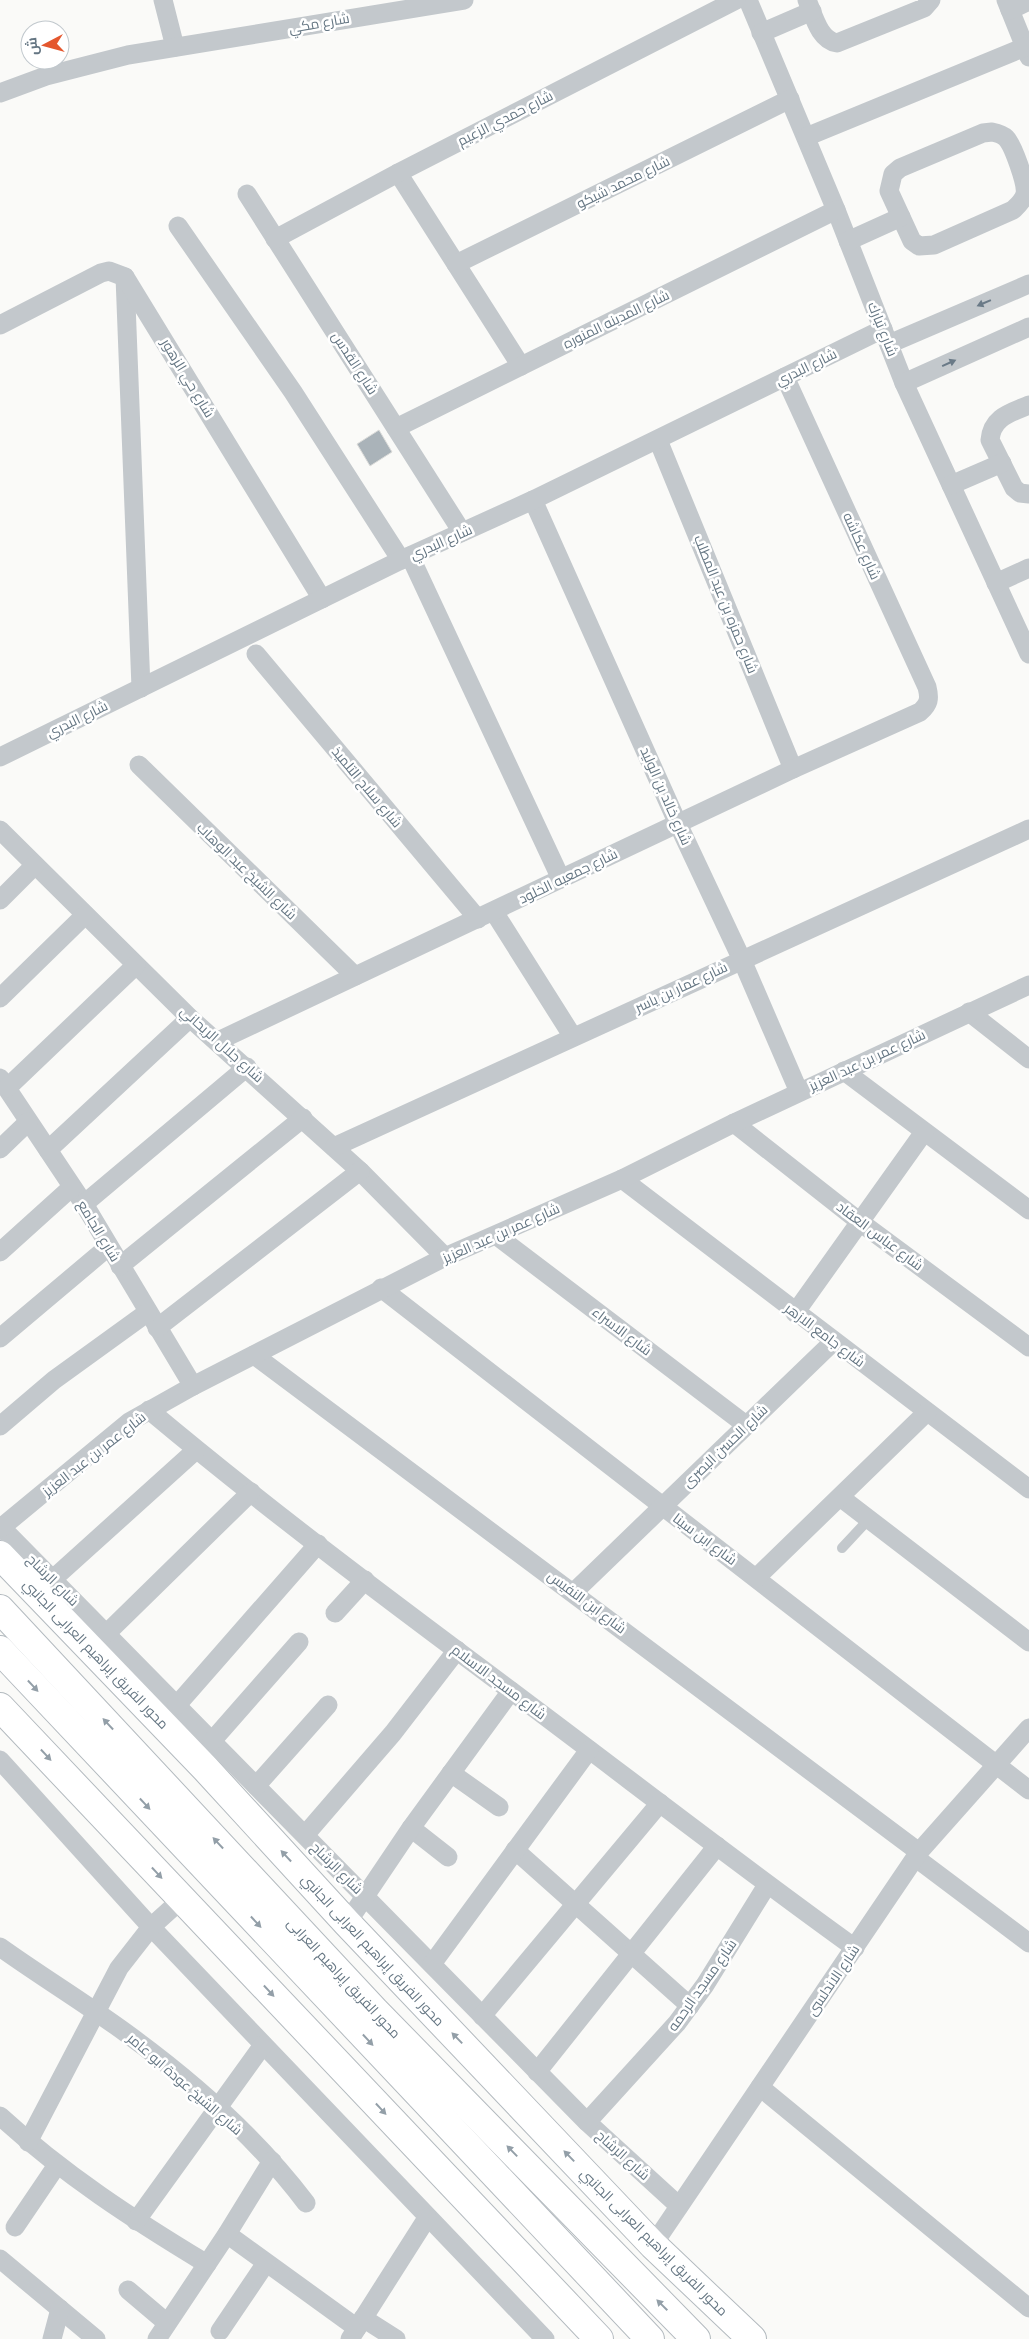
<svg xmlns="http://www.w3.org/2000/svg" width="1029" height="2339" font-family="Lato,Cairo,sans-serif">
<rect width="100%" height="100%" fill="#fafaf8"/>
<path fill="#aab3b9" stroke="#dcdcda" d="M379,430L392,452L370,466L357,444Z"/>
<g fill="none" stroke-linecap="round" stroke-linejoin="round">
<defs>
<g id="secondary">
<path d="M0,1555L205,1768L347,1923L653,2245L752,2339"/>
<path d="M0,1609L375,2011L696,2339"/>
<path d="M0,1650L650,2339"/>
<path d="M0,1707L599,2339"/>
</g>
</defs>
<use href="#secondary" stroke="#b3babf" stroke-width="30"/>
<path stroke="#c3c8cc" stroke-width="10" d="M842,1548L869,1519"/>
<g stroke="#c3c8cc" stroke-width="19">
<path d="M163,0L175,47"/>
<path d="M748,0L836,210L904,383L1029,654"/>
<path d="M807,0C814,16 819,40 837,43L924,8L931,0"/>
<path d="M1006,0L1029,57"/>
<path d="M1010,10L1029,1"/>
<path d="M761,33L812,11"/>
<path d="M0,93L46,76L128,55L464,0"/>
<path d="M992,132C997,133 1002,134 1006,138C1013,145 1027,184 1025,194C1023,201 1018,205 1013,210L934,245L919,246L912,241L889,191L893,174L900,168L983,133Z"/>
<path d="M806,137L1025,47"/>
<path d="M398,173L521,366"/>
<path d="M247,194L462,532"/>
<path d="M178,226L293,392L401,560"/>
<path d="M275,239L398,173L736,0"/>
<path d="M848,241L901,217"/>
<path d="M456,264L790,99"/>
<path d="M125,277L141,688"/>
<path d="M0,325L101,273L109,271L125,277L322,599"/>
<path d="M889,344L1029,284"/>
<path d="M904,383L1029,327"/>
<path d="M1029,405C1010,413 992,417 990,440L1014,488L1020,493L1029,494"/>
<path d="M396,428L836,210"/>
<path d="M658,440L793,769"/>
<path d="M951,485L1002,463"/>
<path d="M533,500L678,824L742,960L799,1092"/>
<path d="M410,556L561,879"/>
<path d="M996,583L1029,568"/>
<path d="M256,654L478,919"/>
<path d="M0,757L401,560L533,500L883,329"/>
<path d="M139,765L355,976"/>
<path d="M0,830L190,1018L360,1171L445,1257"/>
<path d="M0,900L35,865"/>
<path d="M494,912L573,1037"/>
<path d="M0,998L85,915"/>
<path d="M969,1012L1029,1059"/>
<path d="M218,1041L793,769L920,712C929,704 930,699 927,687L785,377"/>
<path d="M844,1071L1029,1210"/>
<path d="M0,1078L84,1204L193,1386"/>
<path d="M7,1088L136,965"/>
<path d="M734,1123L860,1222L1029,1347"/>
<path d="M334,1147L1029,829"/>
<path d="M0,1149L28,1122"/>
<path d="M48,1150L190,1018"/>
<path d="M622,1179L1029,1489"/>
<path d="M84,1204L247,1067"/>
<path d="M497,1236L746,1425"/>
<path d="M0,1252L72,1187"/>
<path d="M120,1266L303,1118"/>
<path d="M381,1288L1029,1790"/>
<path d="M795,1313L924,1132"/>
<path d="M157,1328L360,1171"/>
<path d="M0,1338L108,1247"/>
<path d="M254,1355L919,1852"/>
<path d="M149,1410C272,1513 401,1609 530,1705C638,1786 745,1869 855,1948"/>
<path d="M0,1426L54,1380L148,1312"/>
<path d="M840,1497L1029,1642"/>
<path d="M0,1526L587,2122L679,2206"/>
<path d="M2,1527L129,1422L193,1386L445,1257L622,1179L734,1123L1029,985"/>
<path d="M756,1578L927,1412"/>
<path d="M43,1588L196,1450"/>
<path d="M574,1592L834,1341"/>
<path d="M335,1613L365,1580"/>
<path d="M106,1634L251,1492"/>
<path d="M177,1705L318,1544"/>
<path d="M212,1741L299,1642"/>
<path d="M0,1760L151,1927L545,2339"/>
<path d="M451,1773L499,1807"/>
<path d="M256,1786L328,1705"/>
<path d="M411,1828L448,1857"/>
<path d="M305,1835L393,1733L457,1650"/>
<path d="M515,1850L690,2006"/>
<path d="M916,1858L1029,1943"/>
<path d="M347,1923L411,1828L511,1691"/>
<path d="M0,1947C42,1977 85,2003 126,2033C192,2081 257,2138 306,2203"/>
<path d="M432,1964L589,1750"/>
<path d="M482,2016L660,1803"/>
<path d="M537,2072L717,1846"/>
<path d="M760,2087L1029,2308"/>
<path d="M0,2116C63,2174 134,2220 207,2264"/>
<path d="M587,2122L677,2023L705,1985L767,1885"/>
<path d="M28,2142L119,1968L151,1927L182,1899"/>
<path d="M136,2221L263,2045"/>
<path d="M15,2227L57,2165"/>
<path d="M227,2234L357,2328"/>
<path d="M653,2245L919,1852L1029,1728"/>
<path d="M0,2259L96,2339"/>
<path d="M128,2290L167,2323"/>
<path d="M363,2318L396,2339"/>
<path d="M220,2331L266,2263"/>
<path d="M52,2339L60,2309"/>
<path d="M157,2339L227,2234L272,2161"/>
<path d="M350,2339L427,2218"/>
</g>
<use href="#secondary" stroke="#fff" stroke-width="28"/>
</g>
<defs><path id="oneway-solid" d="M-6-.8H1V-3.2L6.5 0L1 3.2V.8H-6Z" transform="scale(1.25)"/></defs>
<g fill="#6a7a87">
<use href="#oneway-solid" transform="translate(984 303) rotate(157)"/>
<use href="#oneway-solid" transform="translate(949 363) rotate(-24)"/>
</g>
<g fill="#939fa8">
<use href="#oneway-solid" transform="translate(33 1686) rotate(47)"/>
<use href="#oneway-solid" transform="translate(108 1724) rotate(-133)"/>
<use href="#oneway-solid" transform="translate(46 1755) rotate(47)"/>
<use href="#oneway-solid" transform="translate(145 1804) rotate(47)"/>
<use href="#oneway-solid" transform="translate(218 1843) rotate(-133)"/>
<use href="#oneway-solid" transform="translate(286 1856) rotate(-133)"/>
<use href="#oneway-solid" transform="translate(157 1873) rotate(47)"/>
<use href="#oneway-solid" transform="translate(256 1922) rotate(47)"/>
<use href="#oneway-solid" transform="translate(269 1991) rotate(47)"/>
<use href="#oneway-solid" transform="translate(457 2038) rotate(-134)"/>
<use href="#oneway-solid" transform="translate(368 2040) rotate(47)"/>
<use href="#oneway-solid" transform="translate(381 2109) rotate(47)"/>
<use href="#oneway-solid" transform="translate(512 2151) rotate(-134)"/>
<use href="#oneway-solid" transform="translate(569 2156) rotate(-134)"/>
<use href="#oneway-solid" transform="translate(662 2305) rotate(-135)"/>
</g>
<g text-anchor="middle" stroke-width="5" stroke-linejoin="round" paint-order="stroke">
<g font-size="14" fill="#657683" stroke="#fff">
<text transform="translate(319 23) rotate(-10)" y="5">شارع مكي</text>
<text transform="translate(505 118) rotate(-27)" y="5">شارع حمدي الزعيم</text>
<text transform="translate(623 182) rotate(-26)" y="5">شارع محمد شيكو</text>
<text transform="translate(616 319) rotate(-26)" y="5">شارع المدينه المنوره</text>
<text transform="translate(883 329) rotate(68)" y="5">شارع تبارك</text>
<text transform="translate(355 363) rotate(57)" y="5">شارع القدس</text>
<text transform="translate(806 367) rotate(-26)" y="5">شارع البدري</text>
<text transform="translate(188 378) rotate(59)" y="5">شارع حي الزهور</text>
<text transform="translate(441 542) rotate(-24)" y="5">شارع البدري</text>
<text transform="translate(862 546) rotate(66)" y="5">شارع عكاشه</text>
<text transform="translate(726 604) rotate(68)" y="5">شارع حمزه بن عبد المطلب</text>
<text transform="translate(77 719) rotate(-26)" y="5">شارع البدري</text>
<text transform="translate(367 787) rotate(50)" y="5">شارع سلاح التلميذ</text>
<text transform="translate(666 796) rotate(66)" y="5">شارع خالد بن الوليد</text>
<text transform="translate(247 871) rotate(44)" y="5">شارع الشيخ عبد الوهاب</text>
<text transform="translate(568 876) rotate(-26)" y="5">شارع جمعيه الخلود</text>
<text transform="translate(681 987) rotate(-25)" y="5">شارع عمار بن ياسر</text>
<text transform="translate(222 1044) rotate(42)" y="5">شارع جلال الريحاني</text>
<text transform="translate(867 1060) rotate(-25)" y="5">شارع عمر بن عبد العزيز</text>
<text transform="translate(99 1231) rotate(59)" y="5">شارع الجامع</text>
<text transform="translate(501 1233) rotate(-24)" y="5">شارع عمر بن عبد العزيز</text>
<text transform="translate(880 1236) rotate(37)" y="5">شارع عباس العقاد</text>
<text transform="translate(622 1331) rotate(37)" y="5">شارع الاسراء</text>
<text transform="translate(825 1335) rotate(37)" y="5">شارع جامع الازهر</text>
<text transform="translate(725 1446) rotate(-44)" y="5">شارع الحسن البصرى</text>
<text transform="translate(94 1454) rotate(-38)" y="5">شارع عمر بن عبد العزيز</text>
<text transform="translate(705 1539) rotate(37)" y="5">شارع ابن سينا</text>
<text transform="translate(53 1580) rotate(45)" y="5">شارع الرشاح</text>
<text transform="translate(587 1602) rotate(37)" y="5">شارع ابن النفيس</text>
<text transform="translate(96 1654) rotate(46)" y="5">محور الفريق إبراهيم العرابى الجانبي</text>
<text transform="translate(499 1682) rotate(37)" y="5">شارع مسجد الاسلام</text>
<text transform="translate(337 1868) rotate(45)" y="5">شارع الرشاح</text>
<text transform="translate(373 1950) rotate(47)" y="5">محور الفريق إبراهيم العرابى الجانبي</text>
<text transform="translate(344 1978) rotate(47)" y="5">محور الفريق إبراهيم العرابى</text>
<text transform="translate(833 1980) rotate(-56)" y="5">شارع الاندلسى</text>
<text transform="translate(702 1985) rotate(-55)" y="5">شارع مسجد الرحمه</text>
<text transform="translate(185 2084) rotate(41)" y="5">شارع الشيخ عودة ابو عامر</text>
<text transform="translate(623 2155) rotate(42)" y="5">شارع الرشاح</text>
<text transform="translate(654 2242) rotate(45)" y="5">محور الفريق إبراهيم العرابى الجانبي</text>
</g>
</g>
<g transform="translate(45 45) rotate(264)"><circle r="24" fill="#ffffff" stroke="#c1c8cd"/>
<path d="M0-4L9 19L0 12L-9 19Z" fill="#e4572e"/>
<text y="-8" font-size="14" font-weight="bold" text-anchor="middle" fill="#657683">ش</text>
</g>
</svg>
